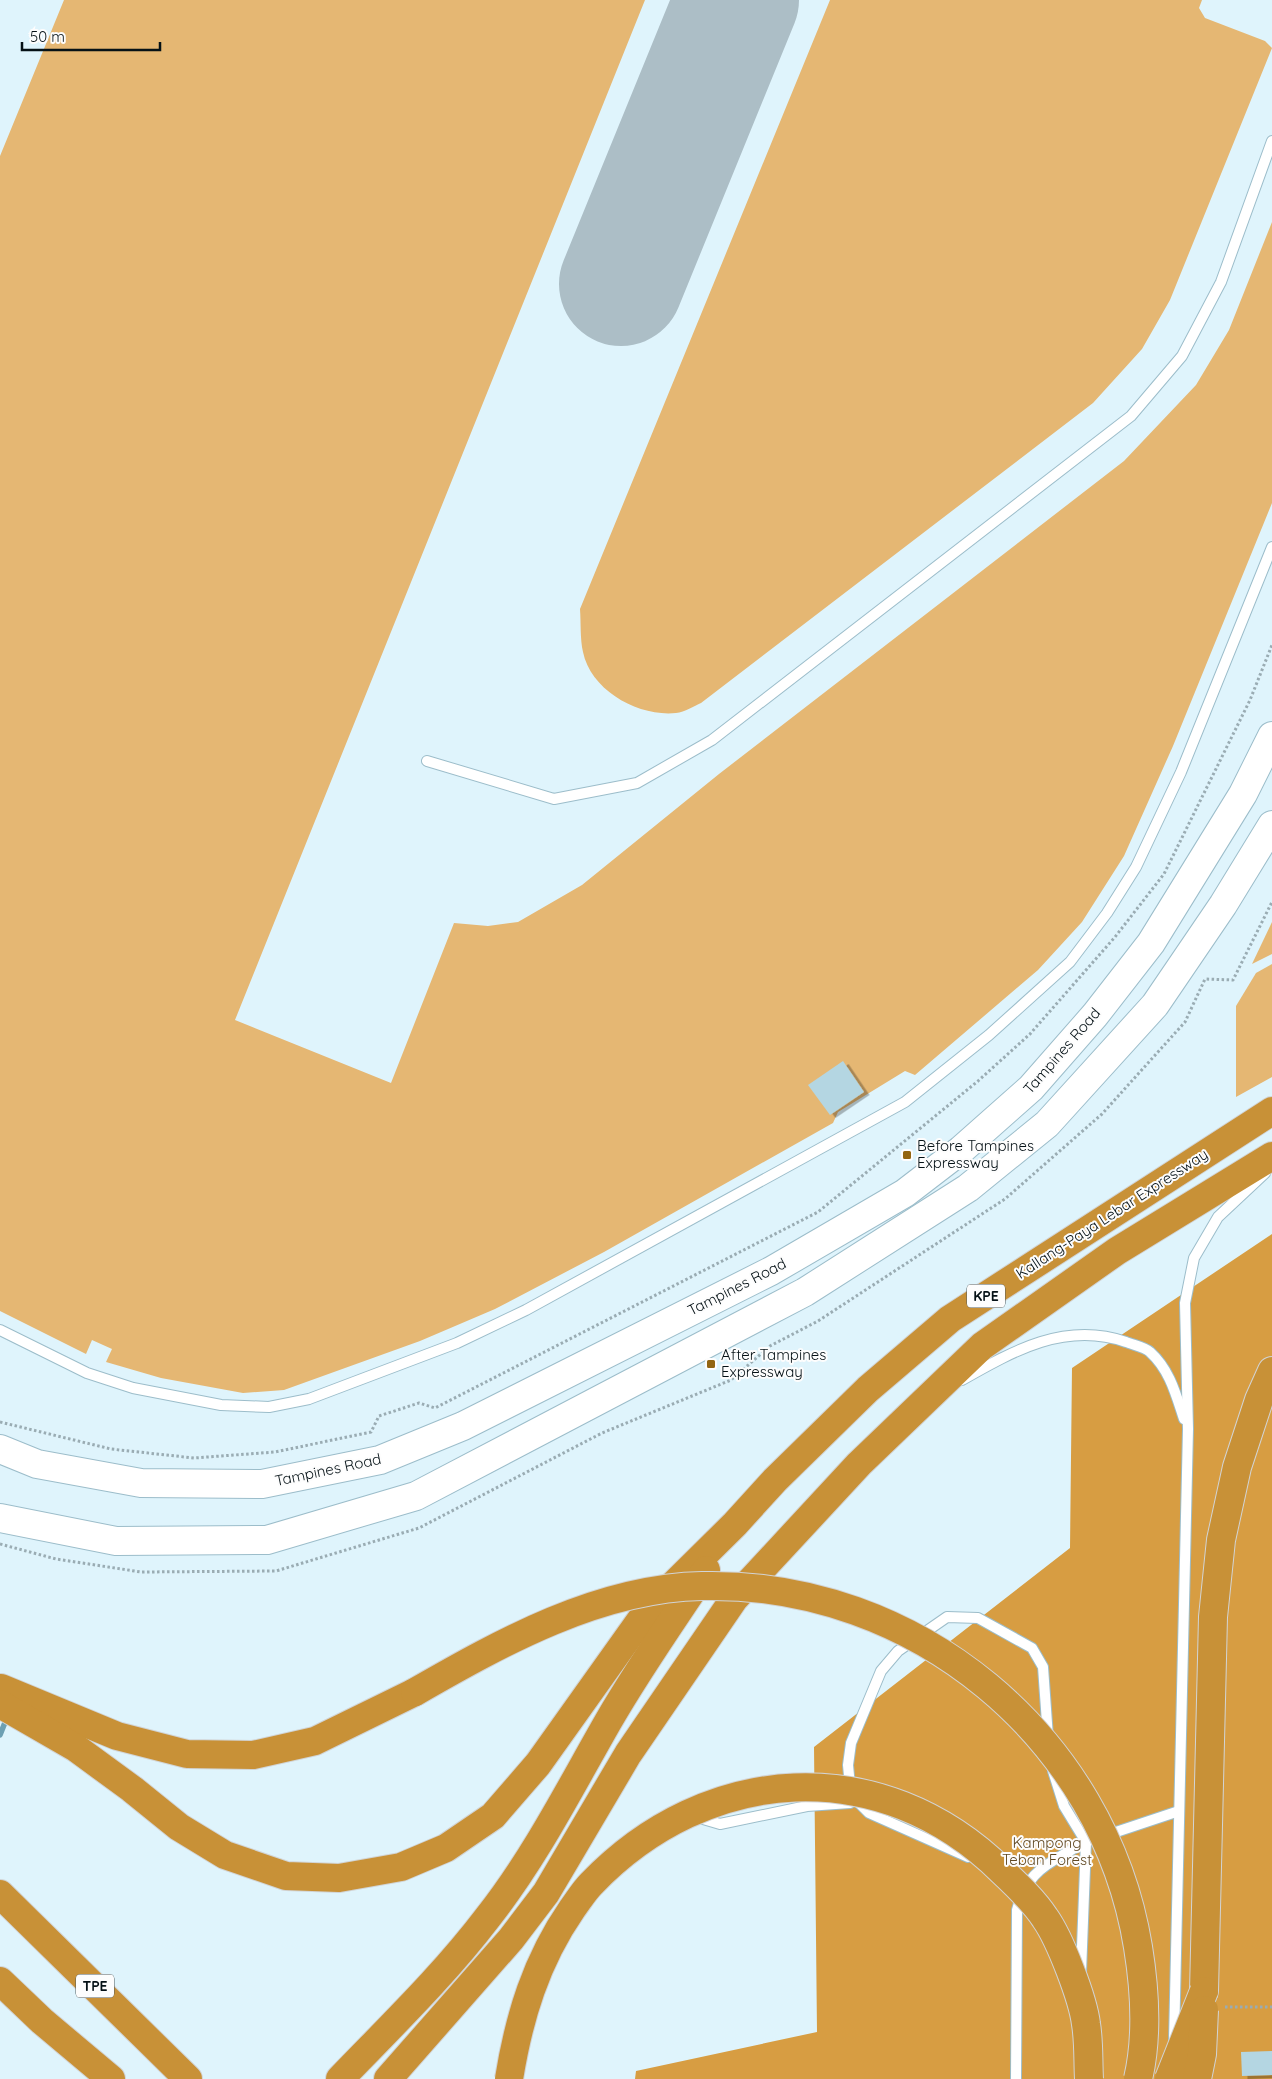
<svg xmlns="http://www.w3.org/2000/svg" width="1272" height="2079" font-family="Quicksand,sans-serif">
<defs>
<filter id="shadow"><feDropShadow dx="5.5" dy="3" stdDeviation="0" flood-color="#0004"/></filter>
</defs>
<rect width="100%" height="100%" fill="#dff4fc"/>
<g fill="#e5b773">
<path d="M64,0H645L235,1020L391,1083L454,923L488,926L518,922L582,885L719,774L1124,461L1196,385L1229,330L1272,222V503L1173,746L1124,856L1082,922L1038,970L915,1075L905,1071L838,1112L833,1123L604,1252L495,1309L420,1341L284,1390L243,1393L161,1378L106,1362L112,1349L92,1340L86,1354L0,1311V156Z"/>
<path d="M830,0H1202L1199,8L1205,18L1265,41L1272,48L1170,300L1142,349L1093,403L701,703C694,706 685,712 676,713C639,717 591,691 583,652C580,639 581,623 580,609Z"/>
<path d="M1272,922V954L1252,964Z"/>
<path d="M1272,964V1077L1236,1097V1006L1256,973Z"/>
</g>
<path fill="#d79d42" d="M1272,1234V2079H635L636,2071L817,2032L814,1747L1070,1548L1072,1368Z"/>
<g fill="none" stroke-linecap="round" stroke-linejoin="round">
<path stroke="#6da0b3" stroke-width="5.5" d="M0,1735L6,1720"/>
<path stroke="#acbec6" stroke-width="124" d="M621,284L737,0"/>
</g>
<g fill="#b4d6e2" filter="url(#shadow)">
<path d="M843,1061L864,1092L830,1115L808,1085Z"/>
<path d="M1272,2051V2075L1242,2076L1241,2052Z"/>
</g>
<g fill="none" stroke-linecap="round" stroke-linejoin="round">
<defs>
<g id="lane">
<path d="M427,761L554,799L637,783L712,740L1131,416L1182,356L1221,282L1272,141"/>
<path d="M0,1330L87,1373L133,1388L221,1405L269,1407L309,1399L457,1343L526,1310L905,1102L989,1035L1070,962L1107,913L1136,867L1181,772L1272,547"/>
<path d="M962,1380C1013,1351 1065,1321 1126,1342C1133,1345 1145,1347 1150,1352C1170,1370 1176,1395 1184,1419"/>
<path d="M1053,1771L1064,1806L1086,1842L1081,1973"/>
<path d="M699,1814L703,1819L720,1824L807,1806L850,1803"/>
<path d="M1104,1836L1179,1811"/>
<path d="M968,1857L869,1813L858,1802L850,1786L848,1765L851,1743L881,1671L898,1651L947,1617L978,1618L1032,1648L1043,1667L1048,1737"/>
<path d="M1174,2041L1188,1429L1185,1303L1194,1258L1218,1217L1265,1173"/>
<path d="M1016,2079L1017,1910C1025,1879 1039,1868 1066,1853C1074,1849 1082,1843 1090,1840"/>
</g>
<g id="secondary">
<path d="M0,1449L37,1464L141,1483L262,1484L380,1460L463,1426L771,1271L905,1193L961,1150L1031,1088L1095,1015L1151,943L1243,794L1272,736"/>
<path d="M0,1518L116,1541L267,1540L416,1496L805,1292L968,1188L1047,1124L1155,1005L1223,905L1272,825"/>
</g>
<g id="highway">
<path d="M1,1688L117,1736L187,1754L253,1755L315,1741L415,1692"/>
<path d="M0,1704L76,1748L132,1789L179,1827L225,1855L286,1876L339,1878L401,1867L446,1848L493,1816L538,1764L647,1611L735,1524L775,1480L868,1389L950,1319L1272,1111"/>
<path d="M0,1894L188,2079"/>
<path d="M0,1981L42,2021L111,2079"/>
<path d="M1204,1991L1213,1617L1221,1540L1237,1467L1259,1400L1272,1371"/>
<path d="M340,2079C391,2026 444,1975 488,1917C536,1856 571,1786 609,1720C639,1668 673,1620 706,1570"/>
<path d="M388,2079L511,1939L546,1893L628,1754L734,1599L859,1464L982,1346L1117,1251L1272,1156"/>
</g>
</defs>
<use href="#lane" stroke="#9cbdca" stroke-width="12"/>
<use href="#secondary" stroke="#9cbdca" stroke-width="30"/>
<use href="#highway" stroke="#d2d4d5" stroke-width="30"/>
<g stroke="#9aacb3" stroke-width="3" stroke-dasharray="2.5 2.5" stroke-linecap="butt">
<path d="M0,1422L111,1449L194,1458L275,1452L371,1432L379,1416L419,1403L435,1408L818,1212L978,1081L1030,1034L1115,937L1164,874L1250,700L1272,645"/>
<path d="M0,1544L56,1559L141,1572L276,1571L419,1528L602,1433L731,1380L770,1346L818,1321L1005,1199L1102,1114L1185,1022L1205,979L1233,980L1272,902"/>
<path d="M1225,2007H1272"/>
</g>
<use href="#lane" stroke="#fff" stroke-width="10"/>
<use href="#secondary" stroke="#fff" stroke-width="28"/>
<use href="#highway" stroke="#c89137" stroke-width="28"/>
<defs>
<g id="highway-bridge">
<path d="M415,1692C502,1642 599,1588 702,1586C915,1581 1104,1737 1138,1947C1145,1990 1148,2036 1138,2079"/>
<path d="M509,2079C519,2017 536,1961 572,1909C578,1901 584,1891 591,1884C707,1763 881,1752 1002,1871C1017,1885 1034,1901 1045,1918C1060,1939 1083,1999 1086,2024C1089,2042 1088,2061 1089,2079"/>
<path d="M1169,2079L1204,1991"/>
<path d="M1197,2079L1202,2054L1204,2010"/>
</g>
</defs>
<use href="#highway-bridge" stroke="#d2d4d5" stroke-width="30" stroke-linecap="butt"/>
<use href="#highway-bridge" stroke="#c89137" stroke-width="28"/>
</g>
<g fill="#926511" stroke="#fdfdfd" stroke-width="2">
<rect x="902" y="1150" width="10" height="10" rx="2.5"/>
<rect x="706" y="1359" width="10" height="10" rx="2.5"/>
</g>
<g text-anchor="middle" stroke-width="4" stroke-linejoin="round" paint-order="stroke">
<g fill="#fdfdfd" stroke="#4f585b" stroke-width="1">
<rect x="967" y="1284.5" width="38" height="23" rx="4"/>
<rect x="76" y="1974.5" width="38" height="23" rx="4"/>
</g>
<g font-size="14" font-weight="bold" fill="#051116">
<text x="986" y="1301">KPE</text>
<text x="95" y="1991">TPE</text>
</g>
<g font-size="15" fill="#051116" stroke="#fdfdfd">
<text transform="translate(1062 1051) rotate(-49)" y="5">Tampines Road</text>
<text transform="translate(1112 1214) rotate(-33)" y="5">Kallang-Paya Lebar Expressway</text>
<text transform="translate(737 1287) rotate(-27)" y="5">Tampines Road</text>
<text transform="translate(328 1470) rotate(-12)" y="5">Tampines Road</text>
</g>
<g font-size="15" fill="#051116" stroke="#fdfdfd" text-anchor="start">
<text x="917" y="1151">Before Tampines<tspan x="917" dy="17">Expressway</tspan></text>
<text x="721" y="1360">After Tampines<tspan x="721" dy="17">Expressway</tspan></text>
</g>
<g font-size="15" fill="#614923" stroke="#fdfdfd">
<text x="1047" y="1848">Kampong<tspan x="1047" dy="17">Teban Forest</tspan></text>
</g>
</g>
<path d="M22 42v8h138v-8" fill="none" stroke="#051116" stroke-width="2.5"/>
<text x="30" y="42" font-size="15" fill="#051116" stroke="#fdfdfd" stroke-width="4" paint-order="stroke">50 m</text>
</svg>
